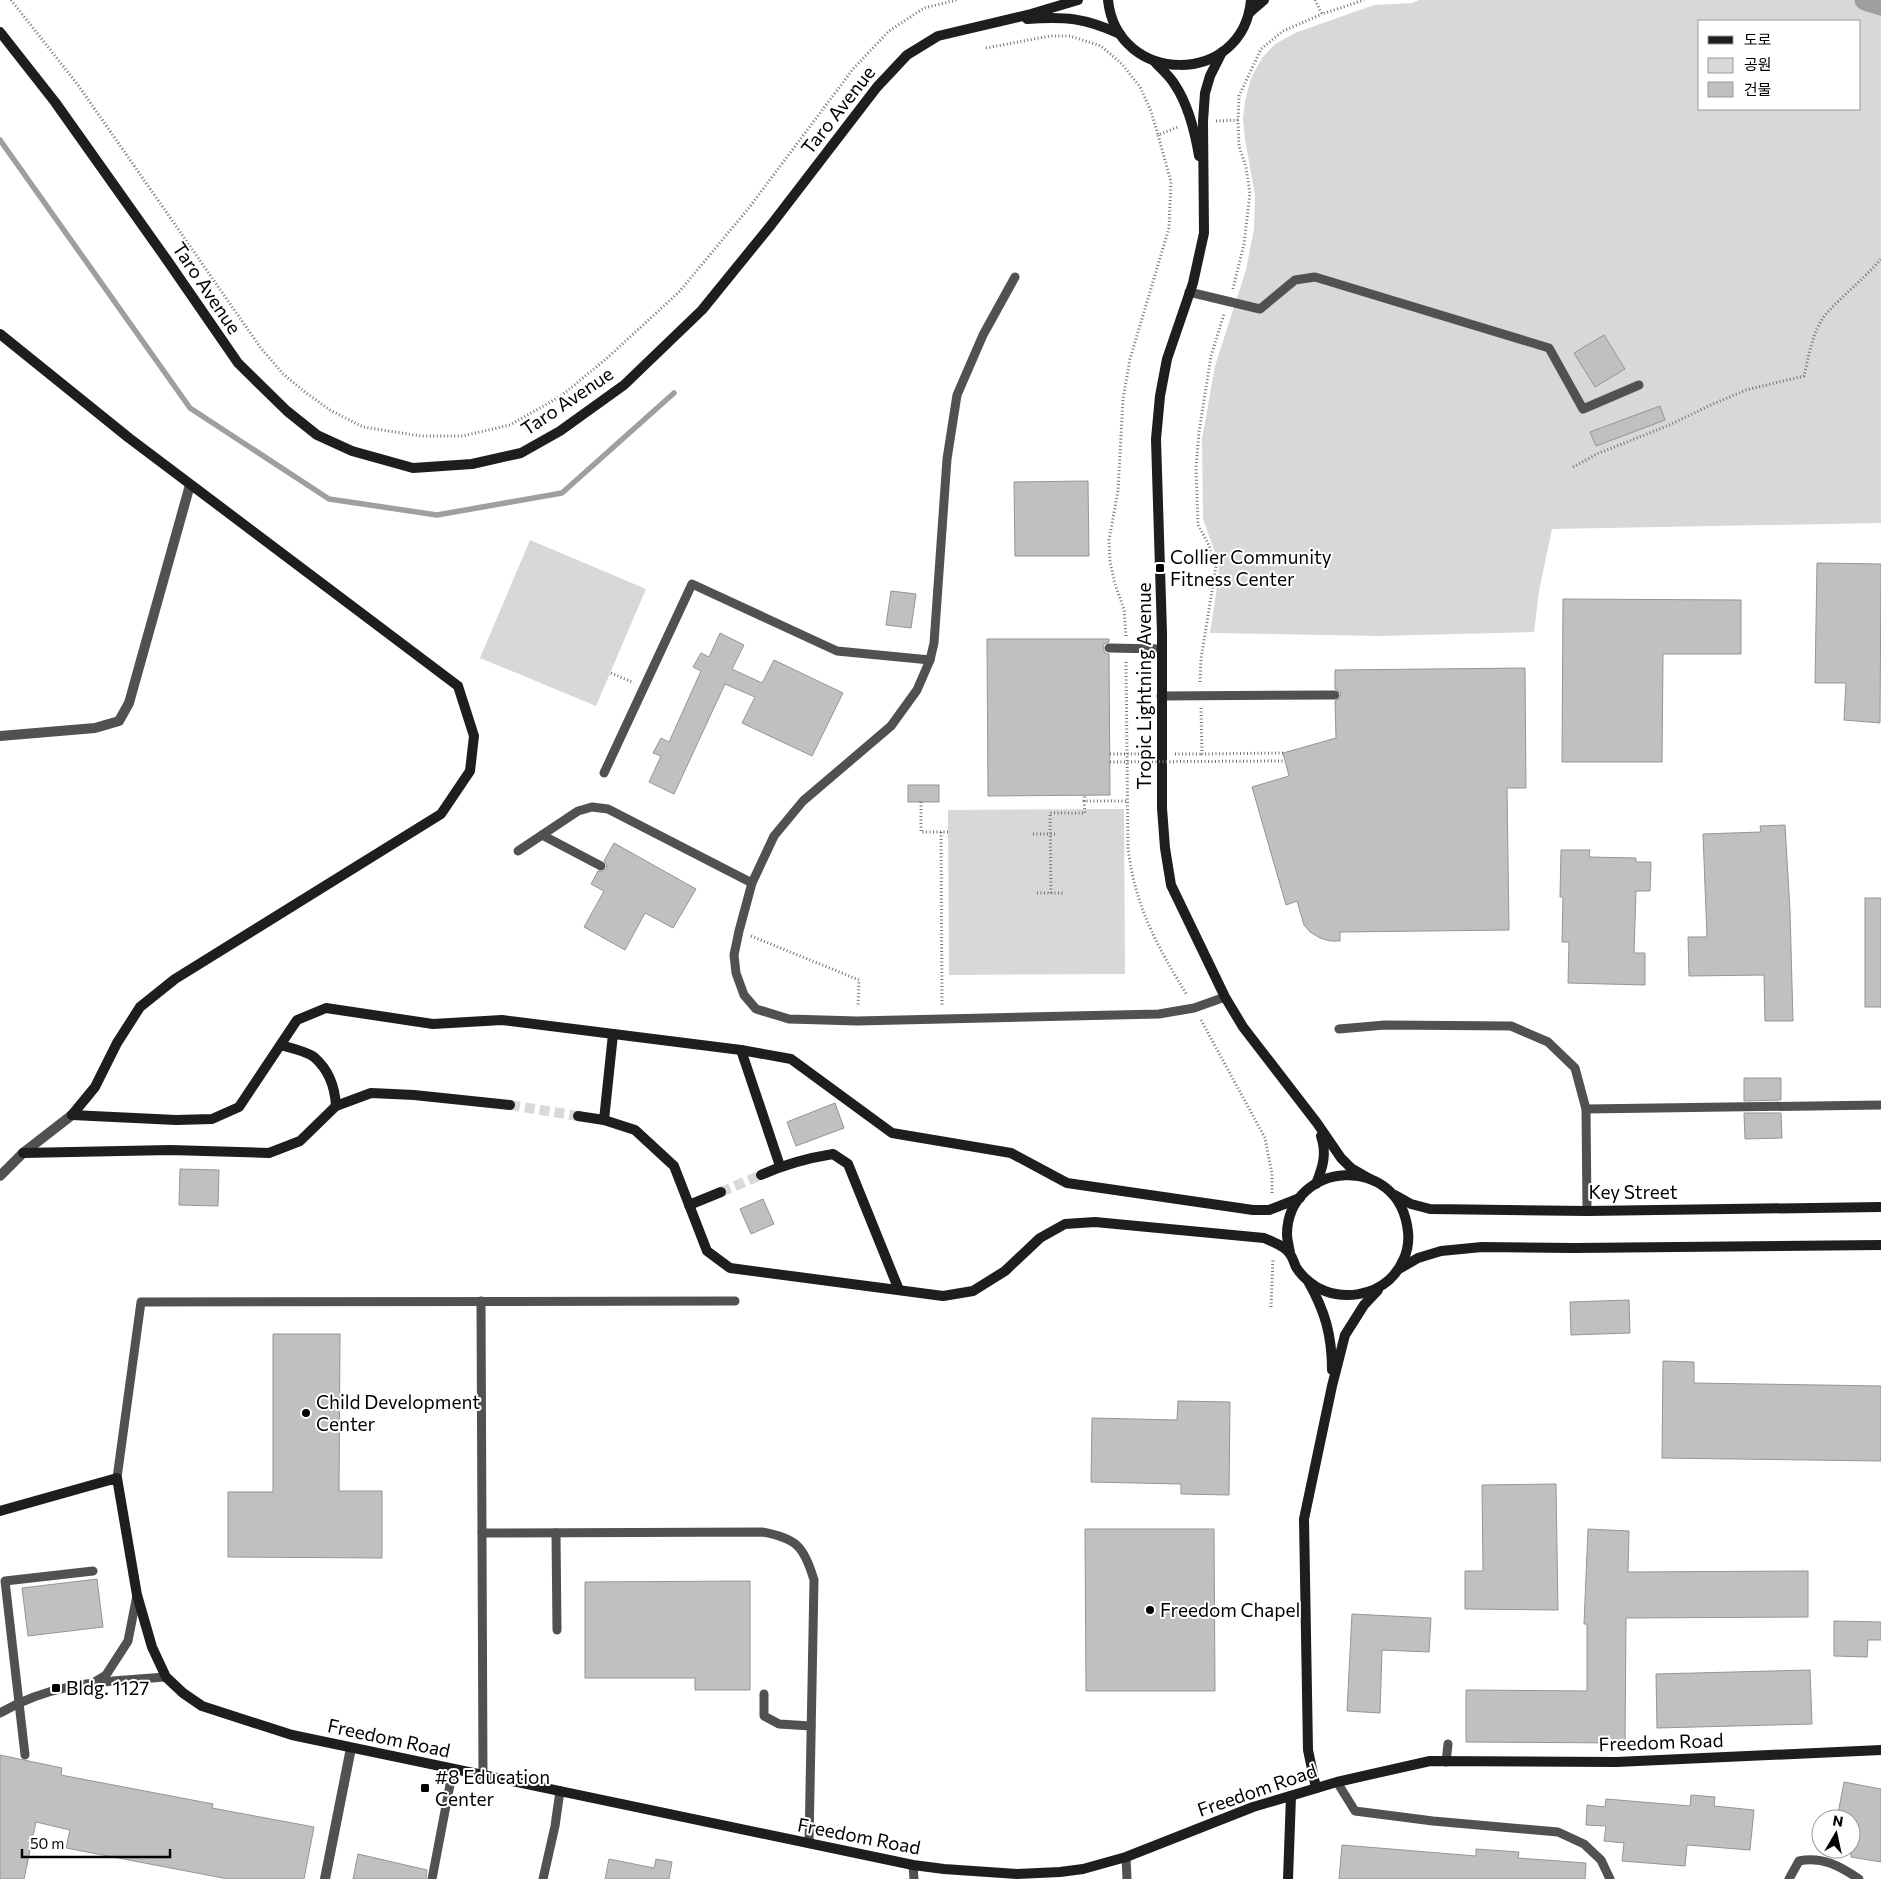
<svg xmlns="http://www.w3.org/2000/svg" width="1881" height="1879" font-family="Commissioner,'Noto Sans KR',sans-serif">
<rect width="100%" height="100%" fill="#fff"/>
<g fill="#d8d8d8" fill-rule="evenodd">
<path d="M1419,0H1881V523L1552,529L1539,591L1534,632L1379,636L1210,633L1218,580L1219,564L1203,519L1202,439L1215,366L1246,270L1254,229L1255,195L1245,139L1243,118L1245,101L1251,78L1262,58L1275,44L1295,33L1374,5L1412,3ZM1700,21H1860V109H1700Z"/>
<path d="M530,540L646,589L596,706L480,658Z"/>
<path d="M1124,809L1125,974L949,975L948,810Z"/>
</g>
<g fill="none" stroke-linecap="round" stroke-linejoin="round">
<path stroke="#9f9f9f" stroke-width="5.5" d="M0,140L190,408L329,499L437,515L562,493L674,393"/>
<path stroke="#9f9f9f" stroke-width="21" d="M1865,0L1881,5"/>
</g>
<g fill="#c0c0c0" stroke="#959595">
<path d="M1604,335L1625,369L1595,387L1574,353Z"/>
<path d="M1660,406L1665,420L1596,446L1590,432Z"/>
<path d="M1088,481L1089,556H1015L1014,482Z"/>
<path d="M1817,563L1881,564L1880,723L1844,720L1846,683H1815Z"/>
<path d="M891,591L916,594L911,628L886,625Z"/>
<path d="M1563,599L1741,600V654H1663L1662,762H1562Z"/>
<path d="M720,633L744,645L732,669L762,683L774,660L843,693L812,756L742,723L755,697L725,684L674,794L649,782L661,756L653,753L661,738L669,742L701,671L693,667L701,653L709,657Z"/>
<path d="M987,639H1109V642L1104,644L1103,648L1105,653L1109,654L1110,795L988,796Z"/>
<path d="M1525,668L1526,788H1507L1509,930L1340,932V941H1330L1320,938L1310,932L1304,925L1297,901L1286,905L1252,787L1289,776L1283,753L1336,738L1335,701L1340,698L1341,694L1338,690L1335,689V670Z"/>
<rect x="908" y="785" width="31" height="17"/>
<path d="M1785,825L1790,911L1793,1021H1765L1764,975L1689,976L1688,937H1707L1703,834L1761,832L1760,826Z"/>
<path d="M614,843L696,889L673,928L645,913L625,950L584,927L604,891L591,884L598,871L602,872L606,869L607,865L604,861Z"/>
<path d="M1561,850H1590L1589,857L1636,858V862H1651L1650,891H1636L1634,953H1645V985L1568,983L1569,942H1562L1563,897H1560Z"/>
<rect x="1865" y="898" width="16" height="109"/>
<path d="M1744,1078H1781V1100L1744,1101Z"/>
<path d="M835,1103L844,1128L796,1146L787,1122Z"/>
<path d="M1744,1113H1781L1782,1138L1745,1139Z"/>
<path d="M180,1169L219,1170L218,1206L179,1205Z"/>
<path d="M763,1199L774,1224L751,1234L740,1209Z"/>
<path d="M1629,1300L1630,1333L1571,1335L1570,1302Z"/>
<path d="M273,1334H340L339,1491H382V1558L228,1557V1492H273Z"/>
<path d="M1663,1361L1694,1362V1383L1881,1386V1461L1662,1458Z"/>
<path d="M1178,1401L1230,1402L1229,1495L1181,1494V1484L1091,1482L1092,1418L1177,1420Z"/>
<path d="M1556,1484L1558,1610L1465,1609V1571H1483L1482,1485Z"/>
<path d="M1085,1529H1214L1215,1691H1086Z"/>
<path d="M1588,1529L1629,1531L1628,1572L1808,1571V1617L1626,1618L1625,1743L1466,1742V1690L1587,1691V1624H1584Z"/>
<path d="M97,1579L103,1627L28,1636L22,1588Z"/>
<path d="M750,1581V1690H695V1678H585V1582Z"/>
<path d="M1352,1614L1431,1618L1429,1652L1382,1650L1380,1713L1347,1711Z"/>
<path d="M1834,1621L1881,1622V1640H1868L1867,1657L1834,1656Z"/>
<path d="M1810,1670L1812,1724L1657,1728L1656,1674Z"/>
<path d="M0,1755L62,1768L61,1775L213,1804L212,1808L314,1827L304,1879H228L66,1848L70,1830L36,1822L24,1879H0Z"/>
<path d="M1844,1782L1881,1789V1862L1851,1857V1819H1837Z"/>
<path d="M1691,1795L1715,1797L1714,1806L1754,1810L1750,1850L1687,1845L1685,1866L1622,1861L1624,1843L1604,1841L1606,1826L1586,1825L1587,1805L1605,1807L1606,1799L1690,1806Z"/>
<path d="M1342,1845L1476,1856V1849L1519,1852L1518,1858L1586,1863L1585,1879H1339Z"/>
<path d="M358,1854L427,1870L426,1879H353Z"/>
<path d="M609,1859L654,1868L656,1859L672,1862L669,1879H605Z"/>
</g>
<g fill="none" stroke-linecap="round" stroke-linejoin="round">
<g stroke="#d9d9d9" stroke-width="10" stroke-dasharray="10 5" stroke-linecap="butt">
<path d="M510,1105L578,1116"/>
<path d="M721,1192L761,1175"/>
</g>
<g stroke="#737373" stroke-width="3" stroke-dasharray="1 2.5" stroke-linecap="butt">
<path d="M11,0L78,85L260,347L283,374L305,392L330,410L363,427L421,436H463L510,425L561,396L606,359L679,292L748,209L853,69L889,31L924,8L957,0"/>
<path d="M1315,0L1322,14L1364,0"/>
<path d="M986,48L1050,36H1070L1101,46L1122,64L1140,87L1151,111L1158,135"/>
<path d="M1216,121L1238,120"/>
<path d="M1233,289L1244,244L1250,193L1246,167L1239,146L1238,120L1239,96L1261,49L1283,31L1322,14"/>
<path d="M1573,467L1599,453L1667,426L1713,404L1746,390L1804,376C1809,356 1812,331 1826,314C1843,295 1864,279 1881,259"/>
<path d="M1126,636L1124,609L1115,584L1110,562L1109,540L1118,491L1123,399L1130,359L1169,228L1171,182L1158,135L1178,127"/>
<path d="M1126,662L1128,848C1135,906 1157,946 1187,995"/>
<path d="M611,673L632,682"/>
<path d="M1200,682L1201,659L1216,566L1208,543L1198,525L1196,468L1199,432L1211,356L1224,314"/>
<path d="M1201,708L1202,754L1283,753"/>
<path d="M1110,754H1149"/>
<path d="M1175,754H1202"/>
<path d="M1084,801L1085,795"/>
<path d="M921,802V832H948"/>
<path d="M941,832L942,1006"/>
<path d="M1033,834H1056"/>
<path d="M1037,893H1051L1050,813H1085L1084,801H1127"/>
<path d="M1051,893H1063"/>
<path d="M751,936L859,980L858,1007"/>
<path d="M1201,1020L1265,1138L1272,1174V1194"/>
<path d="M1271,1307L1273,1258"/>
</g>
<g stroke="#515151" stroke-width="9">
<path d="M1015,277L983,335L957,395L947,459L934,643L930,660L917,690L891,726L803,801L774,836L752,883L739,931L734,955L736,973L744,995L756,1009L789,1019L857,1021L1159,1014L1194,1008L1225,997"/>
<path d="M1189,292L1260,309L1295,280L1315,277L1549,348L1583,409L1639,385"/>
<path d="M1109,648L1161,649"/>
<path d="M1161,696L1335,695"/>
<path d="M604,773L692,584L837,651L930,660"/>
<path d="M542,835L601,866"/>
<path d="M518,851L578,811L592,807L608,809L752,883"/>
<path d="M1339,1029L1385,1025L1511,1026L1548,1042L1575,1068L1586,1109L1587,1211"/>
<path d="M1586,1109L1881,1105"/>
<path d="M481,1301L483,1775"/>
<path d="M117,1478L141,1302L735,1301"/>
<path d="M482,1533L762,1532C796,1538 804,1546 814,1580L809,1843"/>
<path d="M556,1533L557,1630"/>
<path d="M96,1681L106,1675L128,1641L137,1595"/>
<path d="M764,1694V1716L779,1724L811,1726"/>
<path d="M0,1713C55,1681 105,1682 166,1677"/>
<path d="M25,1755L5,1581L93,1571"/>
<path d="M1446,1762L1448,1744"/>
<path d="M1337,1782L1355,1811L1433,1821L1558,1832L1584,1844L1601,1860L1610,1879"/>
<path d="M1126,1857L1127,1879"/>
<path d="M913,1865L914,1879"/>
<path d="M432,1879L453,1769"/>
<path d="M543,1879L555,1826L560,1791"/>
<path d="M1789,1879L1799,1861C1822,1856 1840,1866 1859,1879"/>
</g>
<g stroke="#515151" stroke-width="10">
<path d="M0,736L95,728L119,721L129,703L190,485"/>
<path d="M0,1176L23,1153L72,1115"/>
<path d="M325,1879L351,1748"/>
</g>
<g stroke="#1e1e1e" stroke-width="10">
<path d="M1108,0C1117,86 1243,87 1251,0"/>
<path d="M1249,13L1264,0"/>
<path d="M1027,19C1065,16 1085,18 1120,34"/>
<path d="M0,32L55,102L167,260L238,363L287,411L317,435L352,451L413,468L472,464L521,453L560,431L624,385L702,310L771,225L877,87L907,55L938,36L1031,14L1078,0"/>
<path d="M1222,52L1210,76L1205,93L1203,121L1204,233L1193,283L1167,359L1160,396L1156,439L1162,633V808L1165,848L1171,885L1225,997L1243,1027L1317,1123L1341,1158L1351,1168L1370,1179"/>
<path d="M1154,61C1161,69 1170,76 1175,85C1189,106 1195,132 1199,156"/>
<path d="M0,334L129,438L458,686L474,736L470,771L441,814L175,979L140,1007L117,1043L95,1087L72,1115"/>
<path d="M281,1045C290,1048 306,1051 314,1057C329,1070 335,1087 336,1106"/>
<path d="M741,1050L780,1166"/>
<path d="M72,1115L176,1120L212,1119L239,1107L297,1020L326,1008L433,1024L502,1020L741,1050L791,1059L892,1133L1011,1153L1067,1183L1253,1210H1269L1300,1198"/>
<path d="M578,1116L604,1120L635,1130L674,1166L707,1251L730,1268L943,1296L973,1291L1005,1271L1040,1238L1065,1224L1095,1222L1264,1238C1273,1242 1285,1246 1290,1254C1293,1258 1294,1263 1296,1267C1302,1277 1314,1287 1325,1291C1346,1299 1372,1295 1389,1280C1402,1268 1410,1250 1408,1232C1400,1151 1288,1161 1287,1234C1287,1240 1289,1246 1290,1253"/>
<path d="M604,1120L613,1034"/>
<path d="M23,1153L170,1150L269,1153L300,1141L336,1106L371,1093L414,1095L510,1105"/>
<path d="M761,1175C785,1164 808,1158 833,1154L848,1164L899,1290"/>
<path d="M1316,1184C1323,1167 1327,1153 1321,1136"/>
<path d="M1395,1195L1411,1204L1430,1209L1587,1211L1881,1207"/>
<path d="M689,1205L721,1192"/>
<path d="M1399,1269L1418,1258L1441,1251L1482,1247L1575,1248L1881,1245"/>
<path d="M1308,1281C1325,1311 1332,1335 1332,1370"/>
<path d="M0,1511L117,1478L137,1595L152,1647L166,1677L183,1693L202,1706L292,1735L913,1865L944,1869L1017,1874L1060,1872L1083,1869L1126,1857L1253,1807L1337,1782L1430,1761L1616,1762L1881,1750"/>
<path d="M1316,1788L1308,1750L1304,1519L1332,1386L1345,1335L1364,1305L1378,1290"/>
<path d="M1288,1879L1291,1796"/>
</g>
<path stroke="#737373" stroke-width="3" stroke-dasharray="1 2.5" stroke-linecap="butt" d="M1110,762L1284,761"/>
</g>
<g fill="#000" stroke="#fff" stroke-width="2">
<rect x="1155" y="563" width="10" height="10" rx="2.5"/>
<circle cx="306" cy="1413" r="5"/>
<circle cx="1150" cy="1610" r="5"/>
<rect x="51" y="1683" width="10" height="10" rx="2.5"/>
<rect x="420" y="1783" width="10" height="10" rx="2.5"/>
</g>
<g text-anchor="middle" stroke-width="4" stroke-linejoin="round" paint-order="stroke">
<g font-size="19" fill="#000" stroke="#fff">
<text transform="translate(838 110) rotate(-52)" y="7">Taro Avenue</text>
<text transform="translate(207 288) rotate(56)" y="7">Taro Avenue</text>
<text transform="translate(567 401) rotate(-34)" y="7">Taro Avenue</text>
<text transform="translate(1144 686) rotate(-90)" y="7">Tropic Lightning Avenue</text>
<text x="1633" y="1199">Key Street</text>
<text transform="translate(389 1738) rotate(12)" y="7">Freedom Road</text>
<text transform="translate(1661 1742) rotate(-2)" y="7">Freedom Road</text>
<text transform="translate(1257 1790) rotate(-19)" y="7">Freedom Road</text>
<text transform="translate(859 1836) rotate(11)" y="7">Freedom Road</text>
</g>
<g font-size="19" fill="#000" stroke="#fff" text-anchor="start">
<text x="1170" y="564">Collier Community<tspan x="1170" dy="22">Fitness Center</tspan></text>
<text x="316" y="1409">Child Development<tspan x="316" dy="22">Center</tspan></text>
<text x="1160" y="1617">Freedom Chapel</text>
<text x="66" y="1695">Bldg. 1127</text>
<text x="435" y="1784">#8 Education<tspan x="435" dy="22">Center</tspan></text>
</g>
</g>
<rect x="1698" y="20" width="162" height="90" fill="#ffffff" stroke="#999999"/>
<rect x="1708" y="36" width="25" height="8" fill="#1e1e1e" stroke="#999999"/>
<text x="1744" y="45" font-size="15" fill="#000000">도로</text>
<rect x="1708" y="58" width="25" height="15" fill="#d8d8d8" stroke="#999999"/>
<text x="1744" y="70" font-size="15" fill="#000000">공원</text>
<rect x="1708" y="82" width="25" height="15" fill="#c0c0c0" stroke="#999999"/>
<text x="1744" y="95" font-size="15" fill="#000000">건물</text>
<g transform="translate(1836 1834) rotate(9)"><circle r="24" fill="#ffffff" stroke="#999999"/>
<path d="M0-4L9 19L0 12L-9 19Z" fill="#000000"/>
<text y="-8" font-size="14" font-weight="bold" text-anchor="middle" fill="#000000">N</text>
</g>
<path d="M22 1849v8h148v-8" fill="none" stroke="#000000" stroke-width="2.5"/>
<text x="30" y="1849" font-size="15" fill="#000000" stroke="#ffffff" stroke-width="4" paint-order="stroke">50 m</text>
</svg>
